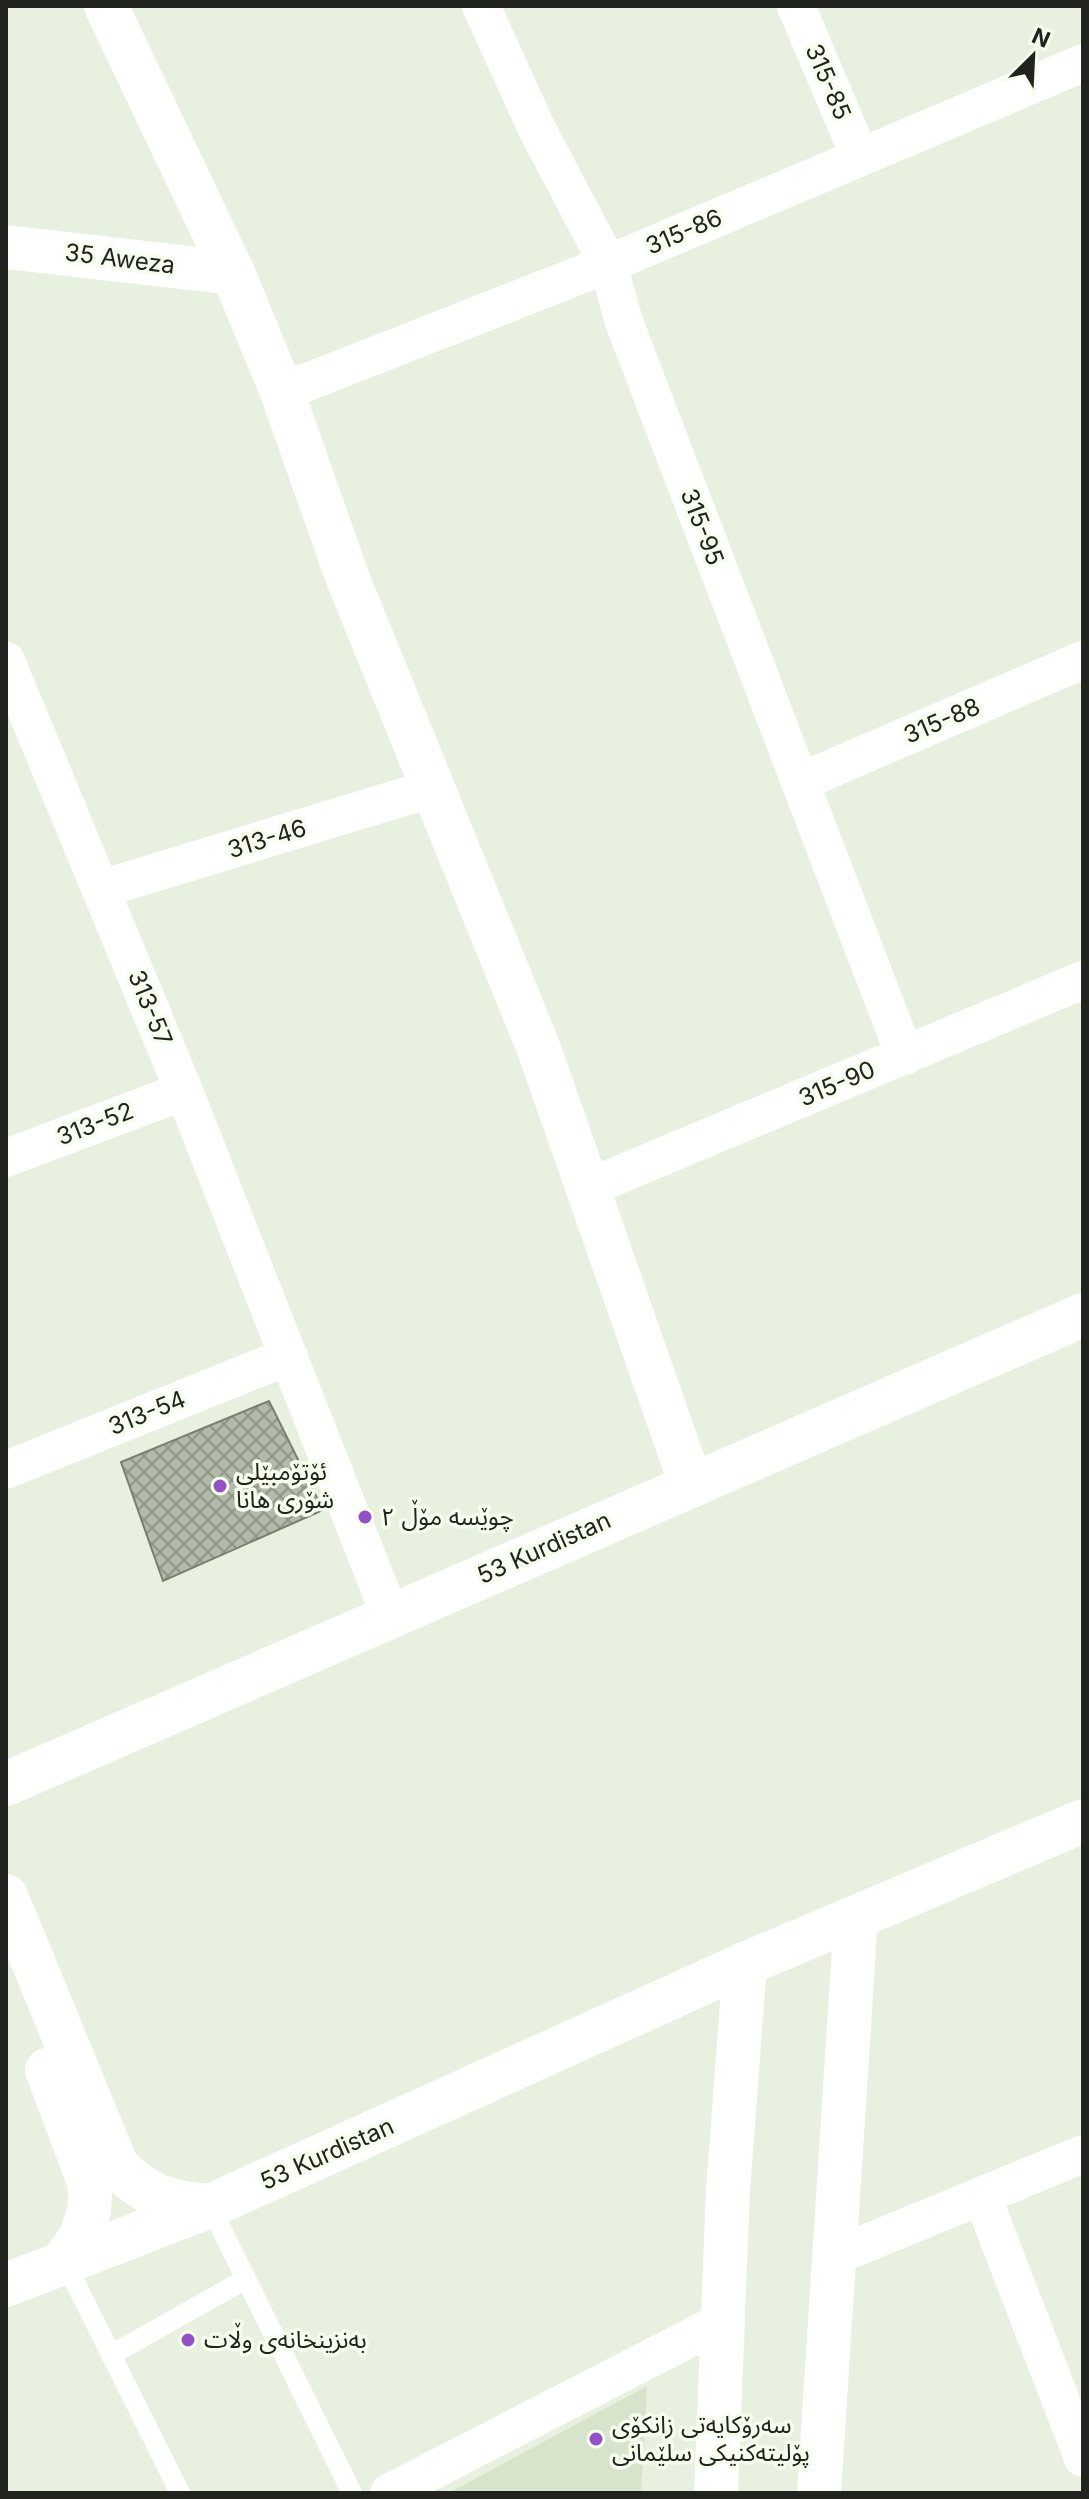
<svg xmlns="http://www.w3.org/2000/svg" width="1089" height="2499" font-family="Inter,'Noto Sans Arabic',sans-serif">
<defs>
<pattern id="building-cross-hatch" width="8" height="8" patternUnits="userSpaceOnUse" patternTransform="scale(2)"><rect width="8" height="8" fill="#b2baaa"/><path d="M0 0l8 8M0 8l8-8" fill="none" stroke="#90978a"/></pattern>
</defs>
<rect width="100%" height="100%" fill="#e8f0df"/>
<path fill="#d8e3cc" d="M647,2386L641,2493H449Z"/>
<path fill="url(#building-cross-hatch)" stroke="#798072" stroke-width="2" d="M269,1401L323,1510L163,1581L121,1462Z"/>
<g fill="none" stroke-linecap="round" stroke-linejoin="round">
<g stroke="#fff" stroke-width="20">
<path d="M210,2206L352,2493"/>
<path d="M64,2260L180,2493"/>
<path d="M111,2355L246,2279"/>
</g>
<g stroke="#fff" stroke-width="38">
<path d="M481,6L536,127L608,264L624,322L905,1056"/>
<path d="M796,6L860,157"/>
<path d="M282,392L608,264L1083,63"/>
<path d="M6,661L184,1091L390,1615"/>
<path d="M800,782L1083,660"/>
<path d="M101,889L433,788"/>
<path d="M6,1158L184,1091"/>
<path d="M590,1187L1083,980"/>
<path d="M6,1470L289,1356"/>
<path d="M982,2196L1083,2458"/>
<path d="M833,2257L1083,2154"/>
<path d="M389,2493L723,2321"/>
</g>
<g stroke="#fff" stroke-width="44">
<path d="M106,6L233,273L282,392L348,579L539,1049L691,1484"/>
<path d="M6,247L233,273"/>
<path d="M6,1784L1083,1315"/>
<path d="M6,1896L117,2166C145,2196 170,2203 210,2206"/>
<path d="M47,2070L89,2182C93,2214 84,2236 64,2260"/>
<path d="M6,2285L210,2206L745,1964L1083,1821"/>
<path d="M716,2493L728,2190L745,1964"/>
<path d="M819,2493L856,1917"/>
</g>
</g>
<g fill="#9351c6" stroke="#f5fded" stroke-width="3">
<circle cx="220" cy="1486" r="8"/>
<circle cx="365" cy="1517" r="8"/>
<circle cx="188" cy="2340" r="8"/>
<circle cx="596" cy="2439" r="8"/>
</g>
<g text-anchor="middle" stroke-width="7" stroke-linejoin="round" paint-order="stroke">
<g font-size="24" fill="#21241e" stroke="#f5fded">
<text transform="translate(828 82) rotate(67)" y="8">315-85</text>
<text transform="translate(684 232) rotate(-23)" y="8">315-86</text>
<text transform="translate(120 259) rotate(7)" y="8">35 Aweza</text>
<text transform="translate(702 527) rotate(69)" y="8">315-95</text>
<text transform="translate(942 721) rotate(-23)" y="8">315-88</text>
<text transform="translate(267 839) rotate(-17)" y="8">313-46</text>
<text transform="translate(150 1008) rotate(68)" y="8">313-57</text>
<text transform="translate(837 1084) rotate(-23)" y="8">315-90</text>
<text transform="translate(95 1124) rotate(-21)" y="8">313-52</text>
<text transform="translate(147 1413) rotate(-22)" y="8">313-54</text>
<text transform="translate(544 1548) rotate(-24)" y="8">53 Kurdistan</text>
<text transform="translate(327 2154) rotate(-24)" y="8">53 Kurdistan</text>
</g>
<g font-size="24" fill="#21241e" stroke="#f5fded" text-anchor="start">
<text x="236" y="1480">ئۆتۆمبێلی<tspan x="236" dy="28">شۆری هانا</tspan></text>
<text x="381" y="1525">چوێسە مۆڵ ۲</text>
<text x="204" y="2348">بەنزینخانەی وڵات</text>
<text x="612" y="2433">سەرۆکایەتی زانکۆی<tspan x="612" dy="28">پۆلیتەکنیکی سلێمانی</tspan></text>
</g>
</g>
<rect width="1089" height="2499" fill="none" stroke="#21241e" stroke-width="16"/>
<g transform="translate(1033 56) rotate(24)" stroke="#f5fded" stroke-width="6" paint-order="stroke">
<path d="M0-6L14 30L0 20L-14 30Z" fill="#21241e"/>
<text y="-12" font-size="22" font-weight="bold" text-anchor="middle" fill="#21241e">N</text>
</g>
</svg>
